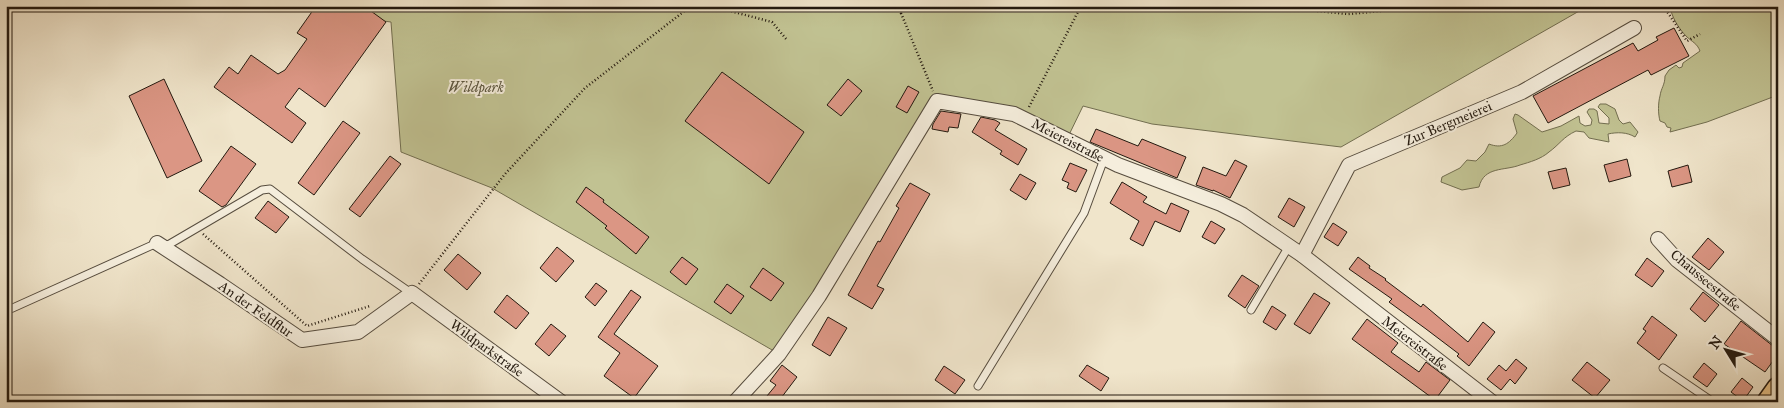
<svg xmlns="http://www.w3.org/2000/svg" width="1784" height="408" font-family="'IM FELL Great Primer',serif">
<rect width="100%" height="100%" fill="#f0e5cb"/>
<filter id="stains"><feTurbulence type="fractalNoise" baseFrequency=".004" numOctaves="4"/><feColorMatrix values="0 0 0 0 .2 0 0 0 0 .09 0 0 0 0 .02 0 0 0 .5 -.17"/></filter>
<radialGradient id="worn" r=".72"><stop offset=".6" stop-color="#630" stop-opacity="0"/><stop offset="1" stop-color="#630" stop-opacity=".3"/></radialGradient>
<g fill="#c1c292" stroke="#726e50">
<path d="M265,6H1588L1341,147L1152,124L1083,106L1066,141L1023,118L937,101L779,354L492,188L401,152L391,22Z"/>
<path d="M1670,6H1778V95L1707,122L1670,132L1671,128L1667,127L1665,123L1660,121C1658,114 1658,103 1660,96C1661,88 1665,85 1665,76L1669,70L1676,65L1679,68L1682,67L1683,63L1700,51C1697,43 1692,42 1686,36C1679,29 1671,16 1670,6Z"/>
<path d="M1600,104H1606L1615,109L1619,120L1623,124L1630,122L1638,132L1635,137C1627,132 1617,132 1608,134L1609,142L1589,138L1584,132L1576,131C1563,137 1560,144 1549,152C1541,159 1530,162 1520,165C1505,171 1484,166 1479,187L1462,190L1441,182L1442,177L1460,168L1467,160L1476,161L1485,152L1489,144C1502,149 1509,144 1517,133L1513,119L1515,114L1518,115L1542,132L1561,126L1579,116L1580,123L1585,126L1591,125L1592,120L1587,112L1589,109H1594L1597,111L1599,123L1609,124V118L1598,107Z"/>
</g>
<g fill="#db9684" stroke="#23190f">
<path d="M316,6H364L386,22L325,107L299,88L285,107L306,123L292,143L214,87L229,67L238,74L251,55L278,74L285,70L307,39L297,33Z"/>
<path d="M1674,28L1689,56L1651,75L1648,70L1548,123L1533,96L1633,43L1638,51L1658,40L1656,37Z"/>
<path d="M722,72L804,132L769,184L685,121Z"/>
<path d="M164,79L202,161L167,178L129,96Z"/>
<path d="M848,79L862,91L841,116L827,105Z"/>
<path d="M908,86L919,92L907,113L896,107Z"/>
<path d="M941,111L961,114L958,128L949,127L948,132L932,129L933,124Z"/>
<path d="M981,117L995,120L1000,123L995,130L1027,149L1018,165L1000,154L1002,151L972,132Z"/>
<path d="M343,121L360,133L314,195L298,183Z"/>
<path d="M1096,129L1138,146L1142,139L1186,157L1177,178L1090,142Z"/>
<path d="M231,146L256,164L226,205L222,207L199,191Z"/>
<path d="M390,156L401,164L360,217L349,209Z"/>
<path d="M1627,159L1631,176L1609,182L1604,165Z"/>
<path d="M1235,160L1247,166L1230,198L1213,190V191L1196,185L1203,167L1226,176Z"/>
<path d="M1070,163L1087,170L1076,192L1067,188L1069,183L1062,180Z"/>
<path d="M1688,165L1692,182L1672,187L1668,171Z"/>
<path d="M1566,168L1570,185L1553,189L1548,172Z"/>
<path d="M1020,174L1036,183L1026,200L1010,190Z"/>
<path d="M1122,182L1147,197L1143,202L1166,214L1171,203L1189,211L1180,232L1155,221L1143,246L1130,239L1139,221L1110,203Z"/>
<path d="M910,183L930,194L877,286L884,289L872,309L848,295L878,241L880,242L899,208L896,206Z"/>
<path d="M586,187L604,200L603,202L649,237L636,254L605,228L607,226L576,202Z"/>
<path d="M1289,198L1305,207L1294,227L1278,217Z"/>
<path d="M268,201L289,217L276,233L255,218Z"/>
<path d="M1211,221L1225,229L1215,244L1202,237Z"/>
<path d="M1333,223L1347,232L1338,246L1324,237Z"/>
<path d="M1708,238L1724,252L1709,270L1692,257Z"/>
<path d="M557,247L574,261L556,282L540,268Z"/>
<path d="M458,254L481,273L467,290L444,270Z"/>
<path d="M682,257L698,269L686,285L670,272Z"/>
<path d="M1358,257L1370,266L1369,268L1386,279L1385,280L1421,307L1423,304L1468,342L1483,322L1495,332L1469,366L1457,356L1459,354L1426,329L1389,302L1392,299L1349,269Z"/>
<path d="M1647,258L1664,271L1652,287L1635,275Z"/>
<path d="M763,268L784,283L771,301L750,287Z"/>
<path d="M1242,275L1259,286L1245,308L1228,296Z"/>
<path d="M596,283L607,291L595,306L585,297Z"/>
<path d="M727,284L744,296L731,314L714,302Z"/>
<path d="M631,290L641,297L614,334L658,366L634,398L604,376L620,353L598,337Z"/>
<path d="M1703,292L1719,305L1705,322L1690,309Z"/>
<path d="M1314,293L1330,303L1310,334L1294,324Z"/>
<path d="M507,295L529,313L516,329L494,312Z"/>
<path d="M1272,306L1286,315L1276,330L1263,322Z"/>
<path d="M1652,316L1677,335L1659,360L1637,343L1646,331L1643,329Z"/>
<path d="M828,317L847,328L830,356L812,345Z"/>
<path d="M1367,319L1398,343L1391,352L1419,372L1426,362L1450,380L1435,400L1352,339Z"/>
<path d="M1741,321L1773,346L1778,348V354L1765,372L1724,344Z"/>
<path d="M551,324L566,336L549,356L535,344Z"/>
<path d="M1516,359L1527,368L1515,384L1510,379L1501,390L1487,379L1499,365L1506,371Z"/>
<path d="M1587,362L1610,380L1595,398L1572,380Z"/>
<path d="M1704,363L1717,374L1707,387L1693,377Z"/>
<path d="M782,365L797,377L778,402H762L776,385L770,381Z"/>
<path d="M1087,365L1109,378L1101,391L1079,376Z"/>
<path d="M944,366L965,380L955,394L935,380Z"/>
<path d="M1742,378L1753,387L1743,401L1731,392Z"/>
</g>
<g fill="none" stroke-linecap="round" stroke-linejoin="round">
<defs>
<g id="service">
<path d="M1251,310L1289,246"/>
<path d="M6,311L157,243L168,245L262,190L270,189L362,259L411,293"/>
<path d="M1663,368L1713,402"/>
<path d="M978,386L1084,213L1104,159"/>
</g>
<g id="minor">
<path d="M1658,239L1677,260L1778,339"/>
<path d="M157,243L220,284L302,340L358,332L412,293L561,402"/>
<path d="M1302,255L1349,165L1522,92L1634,28"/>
<path d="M735,402L779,354L819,296L937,101L1014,114L1118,165L1221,204L1243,215L1302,255L1492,402"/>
</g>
<path id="primary" d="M1768,402L1778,388"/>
</defs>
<use href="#service" stroke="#564c3e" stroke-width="9"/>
<use href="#minor" stroke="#564c3e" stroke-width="16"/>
<use href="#primary" stroke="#23190f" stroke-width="24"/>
<g stroke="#23190f" stroke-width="2.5" stroke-dasharray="1 2.5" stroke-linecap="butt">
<path d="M711,6L772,22L787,40"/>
<path d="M898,6L901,13L910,6"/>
<path d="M1265,6L1348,14L1438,6"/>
<path d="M1667,6L1666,10L1687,41L1700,34"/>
<path d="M901,13L933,91"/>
<path d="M1029,107L1081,6"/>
<path d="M203,234L307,326L370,306"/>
<path d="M419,284L505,174L585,88L691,6"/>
</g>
<use href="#service" stroke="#f5eedd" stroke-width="7"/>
<use href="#minor" stroke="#f5eedd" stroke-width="14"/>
<use href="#primary" stroke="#e8c286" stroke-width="21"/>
</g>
<g text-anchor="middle" stroke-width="4" stroke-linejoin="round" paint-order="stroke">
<g font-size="14" font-style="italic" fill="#5a543d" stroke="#f5eedd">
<text x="476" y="92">Wildpark</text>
</g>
<g font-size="14" fill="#23190f" stroke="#f5eedd">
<text transform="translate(1448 123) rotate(-23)" y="5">Zur Bergmeierei</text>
<text transform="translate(1068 140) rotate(27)" y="5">Meiereistraße</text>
<text transform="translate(1706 280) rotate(40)" y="5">Chausseestraße</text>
<text transform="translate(256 309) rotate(35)" y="5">An der Feldflur</text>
<text transform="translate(1415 343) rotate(38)" y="5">Meiereistraße</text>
<text transform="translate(487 348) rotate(36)" y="5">Wildparkstraße</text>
</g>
</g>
<rect width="1784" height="408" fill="none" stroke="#f0e5cb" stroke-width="25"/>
<rect x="8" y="8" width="1769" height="393" fill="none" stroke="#23190f" stroke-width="2.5"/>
<rect x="12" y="12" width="1759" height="383" fill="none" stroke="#23190f"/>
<g transform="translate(1726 350) rotate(307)" stroke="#f5eedd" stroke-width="4" paint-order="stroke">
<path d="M0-4L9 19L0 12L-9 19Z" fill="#23190f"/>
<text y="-8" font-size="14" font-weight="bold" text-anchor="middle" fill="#23190f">N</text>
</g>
<rect width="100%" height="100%" filter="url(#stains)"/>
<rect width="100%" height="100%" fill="url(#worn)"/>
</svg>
